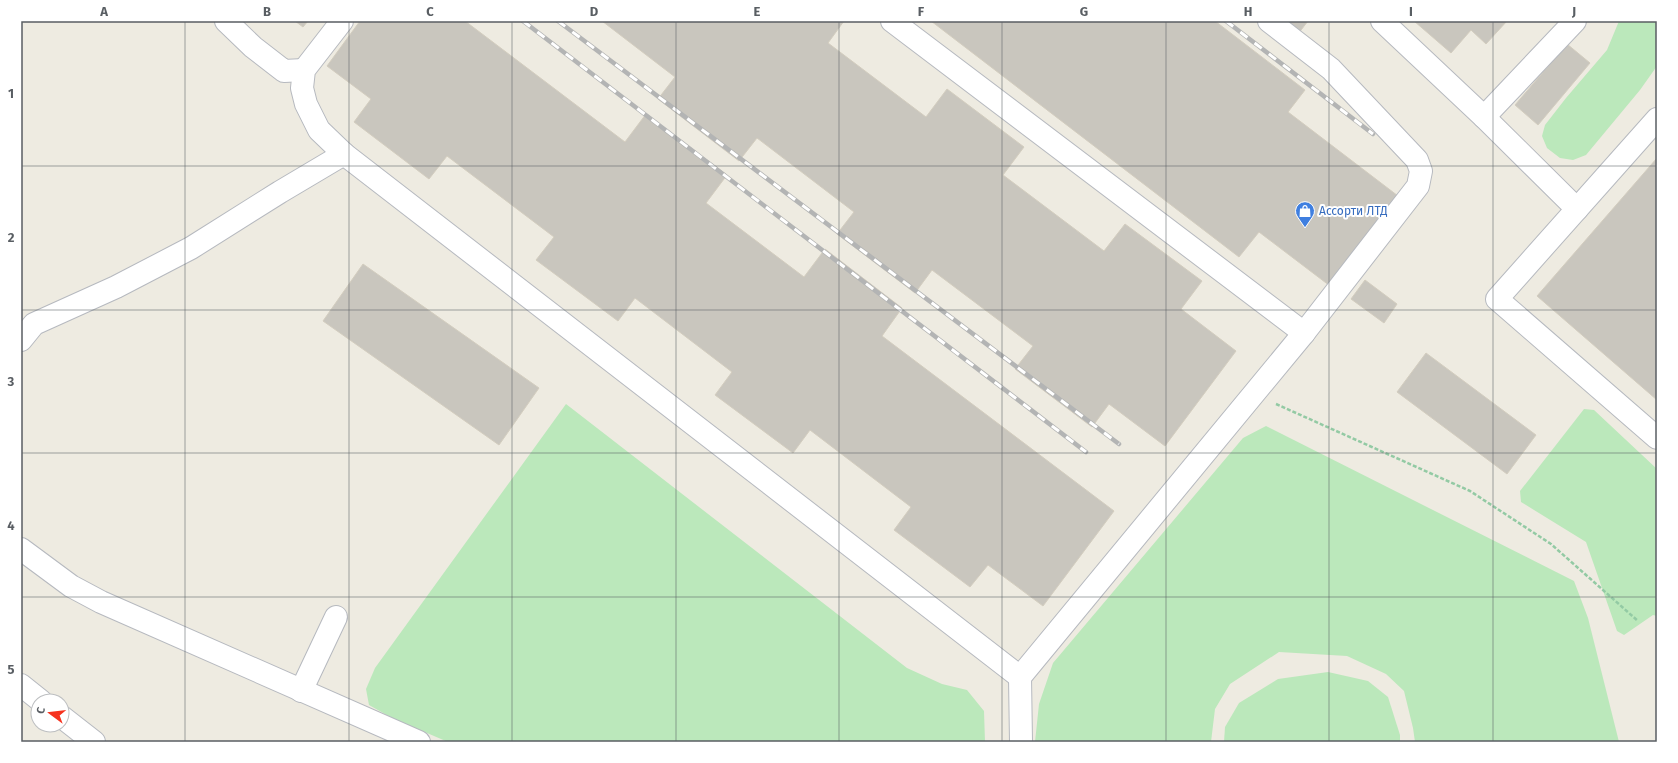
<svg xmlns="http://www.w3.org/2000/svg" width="1678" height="763" font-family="'Fira Sans',sans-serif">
<rect width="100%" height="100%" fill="#eeebe1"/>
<g fill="#bbe8bb">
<path d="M1619,21H1657V66L1640,90L1586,155L1573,160L1560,158L1547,148L1542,136L1545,125L1566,98L1607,50Z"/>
<path d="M566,404L907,668L942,684L967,690L984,711L985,742H448L392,718L369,705L366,689L375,668Z"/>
<path d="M1584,409L1594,410L1657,469V616L1653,615L1624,635L1617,631L1586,542L1521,502L1520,491Z"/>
<path d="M1266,426L1574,581L1588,618L1619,742H1415L1413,728L1404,691L1386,674L1347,656L1279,652L1230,684L1215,709L1211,742H1035L1039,704L1053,663L1243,438Z"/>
<path d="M1328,672L1368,681L1388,697L1400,735V742H1224L1225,727L1239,703L1278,679Z"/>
</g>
<g fill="#c9c6be" stroke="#d3cdbf">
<path d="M295,21H308L303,27Z"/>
<path d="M360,21H465L625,142L646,114L727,175L706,203L804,277L825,249L902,308L882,336L1114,511L1043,606L988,565L970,587L894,530L911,507L810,430L793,453L715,395L732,372L635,298L618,321L536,260L554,237L447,156L429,179L354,122L371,99L327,66Z"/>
<path d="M602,21H844L828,43L926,117L947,89L1024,147L1003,175L1104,251L1125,224L1202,281L1181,309L1236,351L1165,446L1109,404L1092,427L1015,369L1033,346L932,270L915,293L837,234L854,212L757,138L739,161L658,99L675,77Z"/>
<path d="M931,21H1215L1305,90L1288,112L1402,199L1334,289L1259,232L1239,257Z"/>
<path d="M1282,21H1308L1298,34Z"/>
<path d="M1414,21H1507L1486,44L1471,30L1451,53Z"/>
<path d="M1567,44L1590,63L1538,125L1515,105Z"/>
<path d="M1657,158V400L1537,296Z"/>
<path d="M363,264L539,388L499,445L323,321Z"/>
<path d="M1365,280L1397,304L1384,323L1351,299Z"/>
<path d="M1426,353L1536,435L1507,474L1397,392Z"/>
</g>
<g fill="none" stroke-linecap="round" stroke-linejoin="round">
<defs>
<g id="minor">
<path d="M226,21L253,47L284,71L304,70"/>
<path d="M342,21L304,70L302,88L306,104L319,130L344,154L1020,677"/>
<path d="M892,21L1304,333"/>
<path d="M1382,21L1484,117L1577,209"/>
<path d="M1484,117L1575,21"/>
<path d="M1657,119L1497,299L1657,438"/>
<path d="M21,340L34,324L116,287L191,248L280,192L344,154"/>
<path d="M21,549L71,586L101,602L419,742"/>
<path d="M21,685L41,701"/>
<path d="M301,691L336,617"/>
<path d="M62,717L94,742"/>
<path d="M1021,742L1020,677L1304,333L1418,186L1421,171L1417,160L1331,69L1269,21"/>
</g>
</defs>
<use href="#minor" stroke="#b6b9bf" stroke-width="24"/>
<path stroke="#93caa4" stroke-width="2.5" stroke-dasharray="4 2" stroke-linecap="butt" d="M1276,404L1470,491L1551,544L1638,621"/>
<use href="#minor" stroke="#fff" stroke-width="22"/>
<defs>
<g id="rail">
<path d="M523,21L1086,452"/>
<path d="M558,21L1119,444"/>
<path d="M1226,21L1373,134"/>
</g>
</defs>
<use href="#rail" stroke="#b3b4b4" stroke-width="4.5"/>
<use href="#rail" stroke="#fff" stroke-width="3" stroke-dasharray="9" stroke-linecap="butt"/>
</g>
<path fill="none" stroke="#595e63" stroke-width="1" stroke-opacity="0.55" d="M185,21V742M349,21V742M512,21V742M676,21V742M839,21V742M1002,21V742M1166,21V742M1329,21V742M1493,21V742M21,166H1657M21,310H1657M21,453H1657M21,597H1657"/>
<defs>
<symbol id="shop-pin" viewBox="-11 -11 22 30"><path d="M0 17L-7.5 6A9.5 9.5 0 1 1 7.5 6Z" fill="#3f7fe0" stroke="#fff"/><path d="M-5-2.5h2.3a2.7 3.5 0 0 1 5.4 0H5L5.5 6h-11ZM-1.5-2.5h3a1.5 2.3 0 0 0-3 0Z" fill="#fff"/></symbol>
</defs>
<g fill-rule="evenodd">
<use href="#shop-pin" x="1294" y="200" width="22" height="30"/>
</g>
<g text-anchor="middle" stroke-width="4" stroke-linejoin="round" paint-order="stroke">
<g font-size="12" fill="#366cbe" stroke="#fff" text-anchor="start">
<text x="1319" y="215">Ассорти ЛТД</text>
</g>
</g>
<rect width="1678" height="763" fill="none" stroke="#ffffff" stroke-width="44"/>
<g transform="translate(50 713) rotate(285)"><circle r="19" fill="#ffffff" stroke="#bdbfc1"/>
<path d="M0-3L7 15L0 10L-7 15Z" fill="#f6321e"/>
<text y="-6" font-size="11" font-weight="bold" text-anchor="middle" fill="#595e63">С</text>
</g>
<rect x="22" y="22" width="1634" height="719" fill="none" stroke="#595e63" stroke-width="1.5"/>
<g font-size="13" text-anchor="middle" font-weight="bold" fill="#595e63">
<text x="104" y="16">A</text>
<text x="267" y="16">B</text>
<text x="430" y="16">C</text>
<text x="594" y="16">D</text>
<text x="757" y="16">E</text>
<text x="921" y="16">F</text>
<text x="1084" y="16">G</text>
<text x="1248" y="16">H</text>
<text x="1411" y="16">I</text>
<text x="1574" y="16">J</text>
<text x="11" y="98">1</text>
<text x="11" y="242">2</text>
<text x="11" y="386">3</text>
<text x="11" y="530">4</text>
<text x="11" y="674">5</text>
</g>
</svg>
